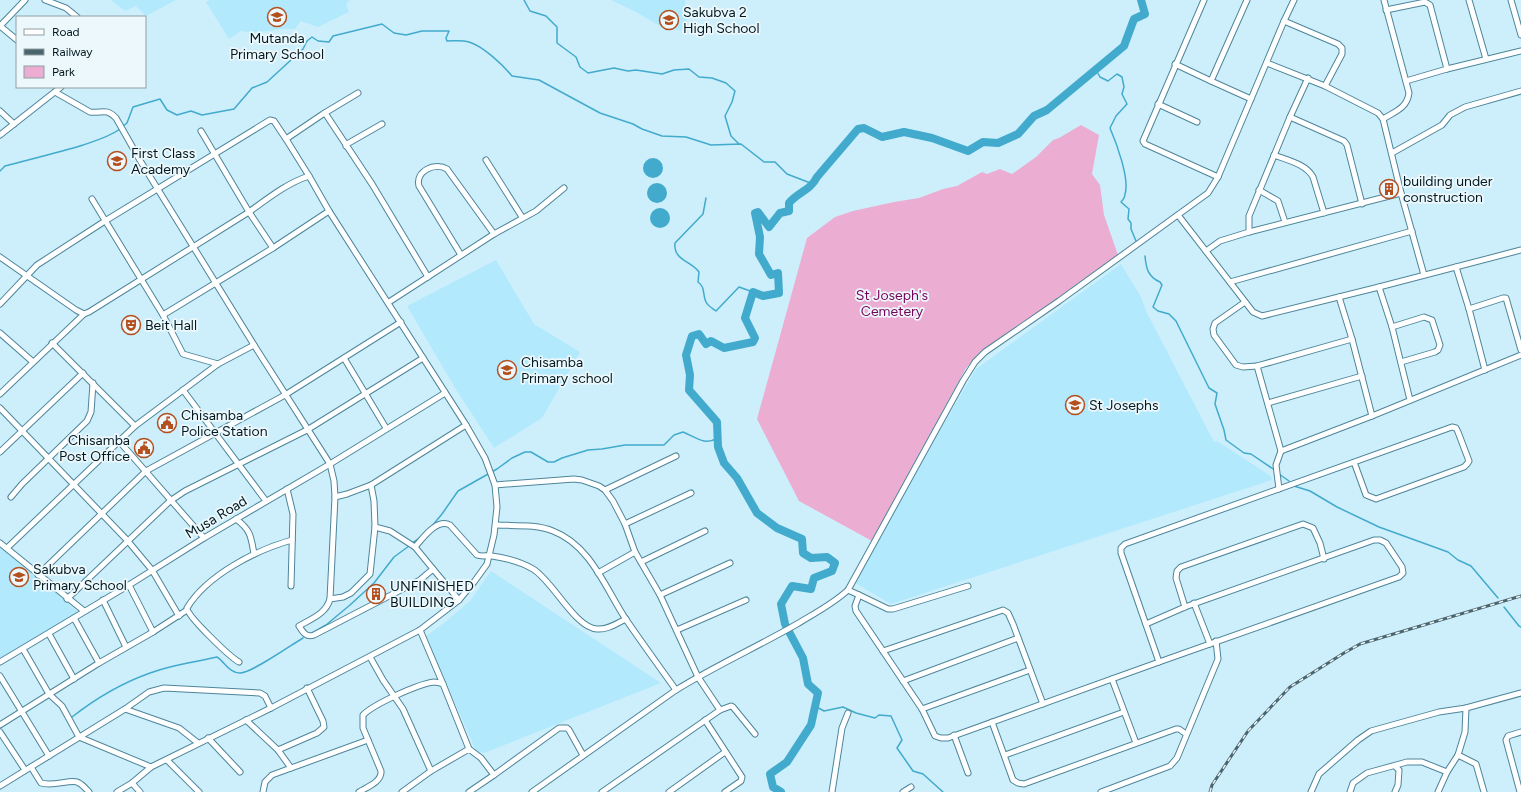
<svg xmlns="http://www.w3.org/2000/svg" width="1521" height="792" font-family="Figtree,sans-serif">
<rect width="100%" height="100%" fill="#cdeffc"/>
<g fill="#b3e9fd">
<path d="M111,0H176L146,16L136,6L125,11Z"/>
<path d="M209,0H350L346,4L349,12L318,27L301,21L295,29H282L253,33L241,31L229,39L206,2Z"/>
<path d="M611,0H685L688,31L665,29L636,12Z"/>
<path d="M496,260L534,324L580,352L542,418L494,448L455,388L407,306Z"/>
<path d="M1121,264L1141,297L1147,313L1214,442L1217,441L1271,476L1272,480L891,604L855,583L930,447L976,369Z"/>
<path d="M0,542L78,612L0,660Z"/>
<path d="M491,571L661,683L484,753L476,751L426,636L445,622L470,601Z"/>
</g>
<path fill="#ecadd2" d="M1081,125L1099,135L1092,174L1100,185L1104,215L1118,255L978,355L966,368L872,541L799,501L757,419L807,238L835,217L853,211L894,202L919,198L943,189L957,186L982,172L987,174L1000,169L1012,174L1036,157L1053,140L1059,138Z"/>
<g fill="#42aacc">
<circle cx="653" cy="168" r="10"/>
<circle cx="657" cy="193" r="10"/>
<circle cx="660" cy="218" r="10"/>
</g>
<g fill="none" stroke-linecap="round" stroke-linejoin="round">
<g stroke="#42aacc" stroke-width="1.5">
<path d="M524,0L530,11L546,16L557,27V43L576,57L580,67L588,73L614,68L628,71L636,70L662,74L674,70L689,69L699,77L712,78L726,83L735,91L732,102L725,116L731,136L739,144"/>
<path d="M1096,70L1100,77L1108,81L1117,74L1122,77L1124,87L1122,94L1127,104L1116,116L1110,128C1116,142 1130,179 1125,194C1125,197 1123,200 1121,202L1129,209L1128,219L1131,223V229L1136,241"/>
<path d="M123,126L127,123L133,107L160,99L167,110L177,115L191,111L202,115L234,109L252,88L267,82L303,49L307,41L312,37L318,41L329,42L333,36L382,24L394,33L406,35L422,31H449L446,38L447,41C455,41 462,40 469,42C483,46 503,65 512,76L539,80L600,113L633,124L642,129L662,136L686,137L711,145L741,144L764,162H775L787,174L813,184"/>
<path d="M0,171L5,166C31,159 57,153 83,145C95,141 109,137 120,129"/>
<path d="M706,198L703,214L675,243C673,260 691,261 699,272L698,282C706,288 702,294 706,302C708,306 712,308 716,311L739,287L753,292"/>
<path d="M1145,256C1146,268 1148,277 1160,282L1162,285L1153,307L1158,311L1169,314L1176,321L1209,388L1217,393L1215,404L1224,430L1226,440L1244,453L1251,454L1276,471"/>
<path d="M1279,474L1289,481"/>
<path d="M1294,486L1310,491L1337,507L1379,527L1448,552L1458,560L1471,566L1498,598"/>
<path d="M432,526L442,514L458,491L497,469L512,458L525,452H531L548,462H554L562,458L588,450L602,449L625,445H664L674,435L683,432C696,437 704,446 718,438"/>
<path d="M412,543L421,537"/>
<path d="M1504,607L1519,626L1521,627"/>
<path d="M312,633L326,625L350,605L374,583L394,557L409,546"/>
<path d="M815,706L824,711L843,707L856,713L875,718L879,715L891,716L902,740L897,748L913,771L923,774L943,792"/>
<path d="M72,717C95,699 122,683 150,673C171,665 195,662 217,657C225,662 229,673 240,673C252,673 291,645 303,638"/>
</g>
<path stroke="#42aacc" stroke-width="8" d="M781,792L773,787L770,774L787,762L811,725L818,693L808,684L803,658L785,624L781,604L792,586L811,589L814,578L832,571L835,563L827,557L811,558L803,553L802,539L777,528L757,513L737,478L724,463L718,447L717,422L689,390L690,375L686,355L692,336L699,334L706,344L711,341L724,348L753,342L755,338L745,318L753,292L763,296L779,293L778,273L771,275L759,254L760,237L755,213L758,212L769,227L780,213L789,211V203C798,192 810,191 817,177L858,129L864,128L882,137L904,132L932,138L968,151L983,142L998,143L1018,134L1034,116L1047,110L1124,46L1134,19L1145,14L1141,0"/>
<defs>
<g id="minor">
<path d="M45,0L66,8L77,17"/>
<path d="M1204,0L1143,141L1145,144L1218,177"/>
<path d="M1247,0L1211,81L1251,99"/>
<path d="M1469,0L1486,59"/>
<path d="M1511,0L1521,35"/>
<path d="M1386,10L1425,2L1430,5L1447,69"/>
<path d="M1284,21L1338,44L1342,48V54L1325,86"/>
<path d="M0,26L25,0"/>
<path d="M0,26L17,40"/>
<path d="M1267,63L1325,86L1378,113L1383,119L1401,193L1424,275"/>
<path d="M1175,64L1211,81"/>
<path d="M1406,81L1447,69L1521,51"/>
<path d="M55,92L90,112C101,114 106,107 116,118L141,162L254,345L330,464L334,481L335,497L347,494L371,485L466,425"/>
<path d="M1158,104L1197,122"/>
<path d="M0,111L14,124"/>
<path d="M325,113L372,184L428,277"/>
<path d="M1290,117L1308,78"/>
<path d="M1383,119C1396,111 1407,108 1409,93L1384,0"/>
<path d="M201,131L249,212L273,248"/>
<path d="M0,135L61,87"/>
<path d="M346,146L347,144L382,124"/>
<path d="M1392,153L1442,125L1450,115L1465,107L1521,91"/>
<path d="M1274,155C1287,160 1306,164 1313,177L1324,213"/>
<path d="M486,160L522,217"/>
<path d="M309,176L286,139L323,114L358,93"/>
<path d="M1259,190L1278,201L1285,222"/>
<path d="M92,199L163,315L273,248L329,211"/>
<path d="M1178,215L1253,312L1262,316L1379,287L1521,250"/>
<path d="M1249,232V216L1290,117L1344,141L1347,145L1362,204"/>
<path d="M1206,251L1220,241L1249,232L1401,193"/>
<path d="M461,255L419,186C415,171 435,162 447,169L494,234"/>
<path d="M0,257L76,310L84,314L89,312L249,212C267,199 287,183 309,176L329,211L466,425L485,458L495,485L497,507L494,535L487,564L474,582L459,600L420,630L271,708L151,767L132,783L117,792"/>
<path d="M1456,267L1469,309"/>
<path d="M1230,282L1412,231"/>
<path d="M1379,287L1392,327L1410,400"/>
<path d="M1339,297L1352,339L1372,416"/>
<path d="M389,302L494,234L536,211L564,188"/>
<path d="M1245,302L1215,323L1213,329L1214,335L1236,365L1243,367L1257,366L1352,339"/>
<path d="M0,304L37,265L105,221L270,120L274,121L286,139"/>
<path d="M163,315L183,354L218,364"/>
<path d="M1392,327L1424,317L1432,320L1440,345L1438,350L1435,352L1401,362"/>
<path d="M0,333L33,362"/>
<path d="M52,343L135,426"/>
<path d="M344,358L386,428"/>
<path d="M1257,366L1281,451L1276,465L1279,489"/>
<path d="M1485,370L1469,309L1503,298H1506L1521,350"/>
<path d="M183,390L266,501"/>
<path d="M0,394L84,314"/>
<path d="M1268,403L1362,376"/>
<path d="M0,408L127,540L152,570L179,616"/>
<path d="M119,441L204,538"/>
<path d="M1281,451L1372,416L1521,355"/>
<path d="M0,452L83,373"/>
<path d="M371,485L374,501L375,527L390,531L415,547"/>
<path d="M495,485L574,479L582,480L599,486L605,490L613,501L625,524L635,552L660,595L698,677L720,710L731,706L733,707L755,734"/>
<path d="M287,489L293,514L291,586"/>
<path d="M605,490L676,456"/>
<path d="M11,497L22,484L87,421L91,412L93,383"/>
<path d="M335,497L330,599C326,614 311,619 299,626C303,632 306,638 314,635L420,580L433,569L459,600"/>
<path d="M236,519C251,530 251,537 254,554"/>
<path d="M625,524L691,493"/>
<path d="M496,525C514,526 536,524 553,531C590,545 605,587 625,618C642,643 659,666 676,690"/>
<path d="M0,543L84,611"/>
<path d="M7,548L135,426L218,364L254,345"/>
<path d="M641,562L705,531"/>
<path d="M433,569L415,547C423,538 437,518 450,525L477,555C482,557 487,555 492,556C506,558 521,562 533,569C553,581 575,628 597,629C608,630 617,623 626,619"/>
<path d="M598,573L635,552"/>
<path d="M38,575L146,471L285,395L401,322"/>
<path d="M129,585L153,632"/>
<path d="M848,590L859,595L855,606L856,611L922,709L935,736L941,738H948L1159,662L1121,553V548L1125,544L1452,427L1456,428L1458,432L1469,461L1467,464L1464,467L1376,499L1366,495L1354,462"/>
<path d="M660,595L730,563"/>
<path d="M859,595L888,609H893L968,586"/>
<path d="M67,599L170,501L185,491L307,430L423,358"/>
<path d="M330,599L343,597L351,593L370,574L375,527"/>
<path d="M103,600L126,647"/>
<path d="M1194,603L1210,644"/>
<path d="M1185,607L1176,578L1177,571L1181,567L1303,524L1313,528L1320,543L1324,559"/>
<path d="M74,618L99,663"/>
<path d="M1146,624L1185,607L1374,540H1380L1386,543L1402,567L1403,573L1399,577L1159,662"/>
<path d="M420,630L443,684"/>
<path d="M677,630L746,600"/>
<path d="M49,634L74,679"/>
<path d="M23,649L49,694L62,706L79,737L151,767"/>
<path d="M883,651L1003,610L1008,613L1013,624L1043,704"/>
<path d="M370,657L383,680L403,709L431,771"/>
<path d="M0,662L129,585L204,538L330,464L445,393"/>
<path d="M239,662C230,657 187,616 187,608C207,575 256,550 292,540"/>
<path d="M0,676L49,756"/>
<path d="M1112,679L1136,743"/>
<path d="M903,681L1018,638"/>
<path d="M125,709L179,728L198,743"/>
<path d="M922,709L1030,670"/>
<path d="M246,720L278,750L291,768"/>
<path d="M705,720L742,777L741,781L725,792"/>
<path d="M992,722L1013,780L1018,783L1024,784L1176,729H1179L1186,734"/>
<path d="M0,725L99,663L153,632L187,610"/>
<path d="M0,732L25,770"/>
<path d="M954,735L968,773"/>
<path d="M208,738L240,772"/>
<path d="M278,750L317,733L324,727L323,721L307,688"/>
<path d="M1005,755L1124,712"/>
<path d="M1458,755L1476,764L1484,792"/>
<path d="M167,760L199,792"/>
<path d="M1395,766L1399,770L1398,785L1395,792"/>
<path d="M31,767L41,783C54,787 73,778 79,783C83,785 86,789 89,792"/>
<path d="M494,775L559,728H567L569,730L583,755"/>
<path d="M132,783L140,792"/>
<path d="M0,786L125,709L149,692L164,688L260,693L265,696L271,708"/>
<path d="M263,792L265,782L272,775L368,740"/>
<path d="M359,792C367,787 382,782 381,771L363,728V715C374,704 418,684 434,682C437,682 440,683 443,684L469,749"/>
<path d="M402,792L431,771L469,749L481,758L494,775L469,792"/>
<path d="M532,792L676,690C715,666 757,647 797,624C815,613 833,604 848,590L963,381L975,362L985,352L1059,301L1208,193L1218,177L1284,21L1294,0"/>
<path d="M602,792L720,710"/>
<path d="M669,792L725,752"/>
<path d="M832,792L842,728L848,713"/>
<path d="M903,792L911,787"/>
<path d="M1101,792L1170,766L1177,758L1218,659L1216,641"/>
<path d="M1311,792L1319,774L1358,740L1371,731L1439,712L1466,708L1521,693"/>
<path d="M1350,792L1353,783L1367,773L1407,762H1422L1447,772"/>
<path d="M1438,792L1447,772L1458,755L1465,732L1466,708"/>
<path d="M1520,792L1506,740L1508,736L1521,732"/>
</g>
</defs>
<use href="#minor" stroke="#4d8599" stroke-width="7"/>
<use href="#minor" stroke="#fff" stroke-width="5"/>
<defs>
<path id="rail" d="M1210,792L1212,785L1248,731L1290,687L1344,653L1360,644L1521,596"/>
</defs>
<use href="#rail" stroke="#4a656e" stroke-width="3"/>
<use href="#rail" stroke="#edf8fc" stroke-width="1.5" stroke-dasharray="4.5" stroke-linecap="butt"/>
</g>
<defs>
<symbol id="school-ring" viewBox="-11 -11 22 22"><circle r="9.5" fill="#edf8fc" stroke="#b44f1e" stroke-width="1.5"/><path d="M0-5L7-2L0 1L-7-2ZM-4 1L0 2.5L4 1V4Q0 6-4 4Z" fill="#b44f1e"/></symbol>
<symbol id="building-ring" viewBox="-11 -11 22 22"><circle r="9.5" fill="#edf8fc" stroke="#b44f1e" stroke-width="1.5"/><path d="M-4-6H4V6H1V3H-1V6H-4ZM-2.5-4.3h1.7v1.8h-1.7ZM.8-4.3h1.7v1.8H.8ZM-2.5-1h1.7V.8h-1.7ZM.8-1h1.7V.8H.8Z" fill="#b44f1e"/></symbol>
<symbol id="theatre-ring" viewBox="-11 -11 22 22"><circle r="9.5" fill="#edf8fc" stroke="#b44f1e" stroke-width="1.5"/><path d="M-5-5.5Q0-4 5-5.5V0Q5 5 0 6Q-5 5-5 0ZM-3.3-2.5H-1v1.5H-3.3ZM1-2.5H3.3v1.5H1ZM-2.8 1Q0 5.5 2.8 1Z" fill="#b44f1e"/></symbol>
<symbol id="university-ring" viewBox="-11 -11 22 22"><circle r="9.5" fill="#edf8fc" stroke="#b44f1e" stroke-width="1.5"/><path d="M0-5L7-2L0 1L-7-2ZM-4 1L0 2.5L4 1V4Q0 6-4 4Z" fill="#b44f1e"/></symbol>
<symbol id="civic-ring" viewBox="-11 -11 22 22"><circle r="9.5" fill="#edf8fc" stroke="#b44f1e" stroke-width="1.5"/><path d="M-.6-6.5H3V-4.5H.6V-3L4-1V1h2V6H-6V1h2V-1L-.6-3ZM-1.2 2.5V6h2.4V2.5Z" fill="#b44f1e"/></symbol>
</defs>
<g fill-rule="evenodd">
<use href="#school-ring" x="266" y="6" width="22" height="22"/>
<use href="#school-ring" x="658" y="9" width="22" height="22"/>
<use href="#school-ring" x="106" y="150" width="22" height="22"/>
<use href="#building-ring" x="1378" y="178" width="22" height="22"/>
<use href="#theatre-ring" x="120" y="314" width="22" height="22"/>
<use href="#school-ring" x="496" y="359" width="22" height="22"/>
<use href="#university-ring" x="1064" y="394" width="22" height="22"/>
<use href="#civic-ring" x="156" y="412" width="22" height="22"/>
<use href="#civic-ring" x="133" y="437" width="22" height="22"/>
<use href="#school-ring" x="8" y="566" width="22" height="22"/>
<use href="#building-ring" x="365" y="583" width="22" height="22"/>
</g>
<g text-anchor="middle" stroke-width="3.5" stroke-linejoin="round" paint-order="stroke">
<g font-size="14" fill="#021921" stroke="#edf8fc" text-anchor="start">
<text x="683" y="17">Sakubva 2<tspan x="683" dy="16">High School</tspan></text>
<text x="277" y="43" text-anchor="middle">Mutanda<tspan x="277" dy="16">Primary School</tspan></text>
<text x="131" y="158">First Class<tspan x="131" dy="16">Academy</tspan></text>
<text x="1403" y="186">building under<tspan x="1403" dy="16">construction</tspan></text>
<text x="145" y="330">Beit Hall</text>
<text x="521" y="367">Chisamba<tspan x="521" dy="16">Primary school</tspan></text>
<text x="1089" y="410">St Josephs</text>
<text x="181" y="420">Chisamba<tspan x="181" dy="16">Police Station</tspan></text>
<text x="130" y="445" text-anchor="end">Chisamba<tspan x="130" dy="16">Post Office</tspan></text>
<text x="33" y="574">Sakubva<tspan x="33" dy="16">Primary School</tspan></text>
<text x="390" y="591">UNFINISHED<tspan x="390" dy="16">BUILDING</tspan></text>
</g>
<g font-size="14" fill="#770259" stroke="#edf8fc">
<text x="892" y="300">St Joseph's<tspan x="892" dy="16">Cemetery</tspan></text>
</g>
<g font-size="14" fill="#021921" stroke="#edf8fc">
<text transform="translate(216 517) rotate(-31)" y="5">Musa Road</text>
</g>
</g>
<rect x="16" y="16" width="130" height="72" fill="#edf8fc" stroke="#8f9fa4"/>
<rect x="24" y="29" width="20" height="6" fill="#ffffff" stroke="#8f9fa4"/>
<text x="52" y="36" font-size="12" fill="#021921">Road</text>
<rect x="24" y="49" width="20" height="6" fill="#4a656e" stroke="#8f9fa4"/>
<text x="52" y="56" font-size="12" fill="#021921">Railway</text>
<rect x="24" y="66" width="20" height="12" fill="#ecadd2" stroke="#8f9fa4"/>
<text x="52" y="76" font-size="12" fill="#021921">Park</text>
</svg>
